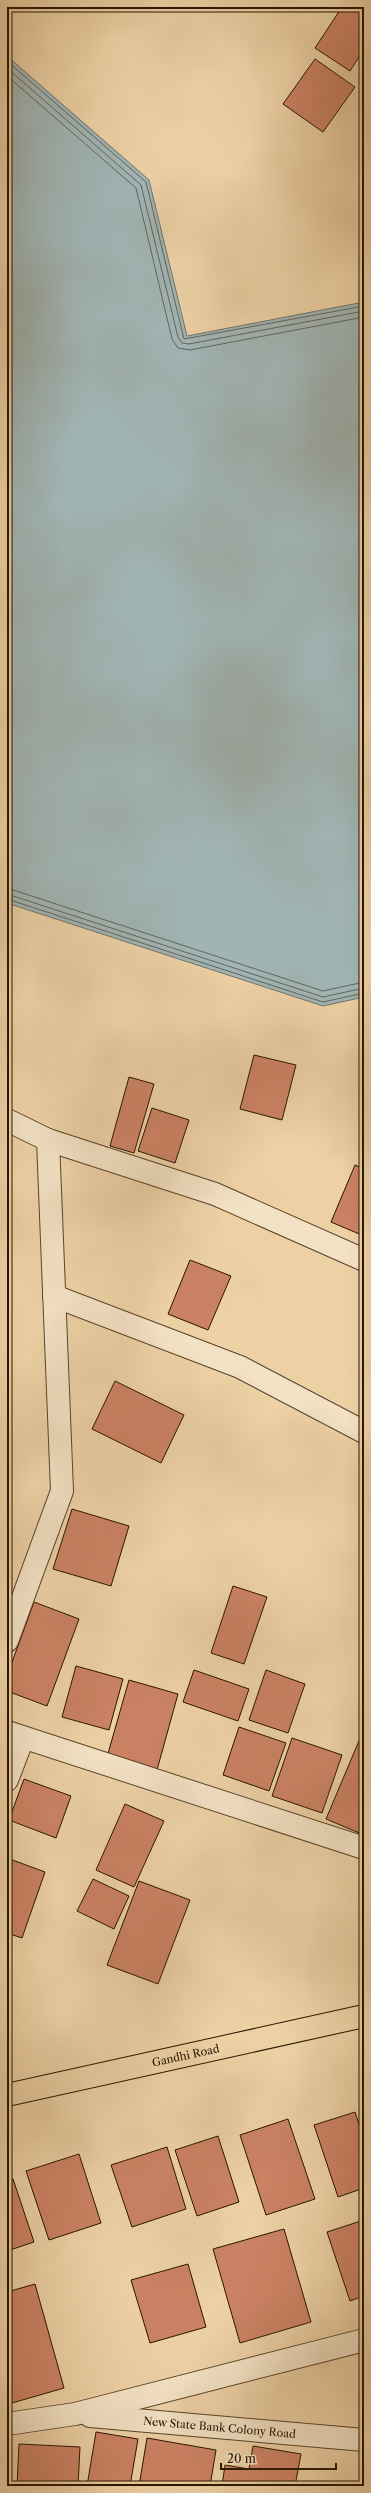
<svg xmlns="http://www.w3.org/2000/svg" width="371" height="2493" font-family="'Libre Caslon Text',serif">
<rect width="100%" height="100%" fill="#edd1a5"/>
<filter id="stains"><feTurbulence type="fractalNoise" baseFrequency=".005" numOctaves="4"/><feColorMatrix values="0 0 0 0 .2 0 0 0 0 .09 0 0 0 0 .02 0 0 0 .5 -.17"/></filter>
<radialGradient id="worn" r=".72"><stop offset=".6" stop-color="#630" stop-opacity="0"/><stop offset="1" stop-color="#630" stop-opacity=".3"/></radialGradient>
<path fill="#a0b4b4" stroke="#70746c" d="M7,56L149,180L187,336L364,302V997L323,1006L7,903Z"/>
<g fill="none" stroke-linecap="round" stroke-linejoin="round">
<g stroke="#64645a" stroke-width="1">
<path d="M7,61L146,182L184,339L364,306"/>
<path d="M7,68L141,185L178,337L182,343L189,344L364,311"/>
<path d="M7,76L136,188L172,339L178,348L190,350L364,317"/>
<path d="M7,888L323,991L364,982"/>
<path d="M7,894L323,997L364,988"/>
<path d="M7,899L323,1002L364,993"/>
</g>
</g>
<g fill="#cb8264" stroke="#281500">
<path d="M342,7H364V49L350,71L315,48Z"/>
<path d="M315,59L355,87L323,132L283,104Z"/>
<path d="M254,1055L296,1065L282,1120L240,1109Z"/>
<path d="M129,1077L154,1084L134,1153L110,1146Z"/>
<path d="M152,1108L189,1120L175,1163L138,1151Z"/>
<path d="M355,1165L364,1169V1236L331,1222Z"/>
<path d="M190,1260L231,1276L208,1330L168,1314Z"/>
<path d="M115,1381L184,1415L161,1463L92,1429Z"/>
<path d="M72,1509L129,1526L111,1586L53,1569Z"/>
<path d="M233,1586L267,1597L244,1664L211,1653Z"/>
<path d="M34,1602L79,1619L47,1706L7,1691V1676Z"/>
<path d="M76,1666L123,1679L109,1730L62,1717Z"/>
<path d="M194,1670L249,1689L238,1721L183,1702Z"/>
<path d="M266,1670L305,1684L288,1733L249,1720Z"/>
<path d="M129,1680L178,1694L157,1770L107,1757Z"/>
<path d="M239,1727L286,1743L269,1791L223,1775Z"/>
<path d="M364,1729V1835L326,1819Z"/>
<path d="M292,1738L342,1755L322,1813L272,1796Z"/>
<path d="M24,1779L71,1796L56,1838L9,1820Z"/>
<path d="M125,1804L164,1821L134,1887L96,1870Z"/>
<path d="M7,1858L45,1872L22,1938L7,1933Z"/>
<path d="M93,1879L129,1896L114,1929L77,1911Z"/>
<path d="M139,1881L190,1900L158,1984L107,1965Z"/>
<path d="M355,2112L364,2140V2188L338,2197L314,2125Z"/>
<path d="M288,2119L315,2199L266,2215L240,2135Z"/>
<path d="M218,2136L239,2202L197,2216L175,2150Z"/>
<path d="M167,2147L186,2209L132,2227L111,2165Z"/>
<path d="M79,2154L101,2223L49,2240L26,2171Z"/>
<path d="M13,2179L34,2242L7,2251V2181Z"/>
<path d="M364,2220V2296L350,2301L327,2232Z"/>
<path d="M284,2229L311,2322L240,2343L213,2249Z"/>
<path d="M188,2264L206,2327L150,2343L131,2280Z"/>
<path d="M35,2284L64,2388L12,2403L7,2384V2292Z"/>
<path d="M96,2432L138,2439L130,2486H87Z"/>
<path d="M147,2438L216,2450L210,2486H139Z"/>
<path d="M19,2444L80,2447L78,2486H17Z"/>
<path d="M253,2446L301,2454L295,2486H222L225,2465L249,2469Z"/>
</g>
<g fill="none" stroke-linecap="round" stroke-linejoin="round">
<defs>
<g id="minor">
<path d="M7,1120L48,1140L62,1491L7,1641"/>
<path d="M48,1140L215,1194L364,1260"/>
<path d="M54,1296L240,1367L364,1432"/>
<path d="M7,1732L364,1848"/>
<path d="M7,1780L23,1738"/>
<path id="s1" d="M90,2416L364,2440"/>
<path d="M7,2424L75,2414L364,2340"/>
</g>
<g id="major">
<path id="s2" d="M7,2095L364,2016"/>
</g>
</defs>
<use href="#minor" stroke="#594429" stroke-width="24"/>
<use href="#major" stroke="#281500" stroke-width="24"/>
<use href="#minor" stroke="#f3e1c4" stroke-width="22"/>
<use href="#major" stroke="#edd1a5" stroke-width="22"/>
</g>
<g text-anchor="middle" stroke-width="3.5" stroke-linejoin="round" paint-order="stroke">
<g font-size="11" fill="#281500" stroke="#f3e1c4">
<text dy="4" stroke="none"><textPath href="#s2" startOffset="183">Gandhi Road</textPath></text>
<text dy="4" stroke="none"><textPath href="#s1" startOffset="130">New State Bank Colony Road</textPath></text>
</g>
</g>
<rect width="371" height="2493" fill="none" stroke="#edd1a5" stroke-width="24"/>
<rect x="8" y="8" width="355" height="2477" fill="none" stroke="#281500" stroke-width="2"/>
<rect x="12" y="12" width="347" height="2469" fill="none" stroke="#281500"/>
<path d="M221 2463v6h115v-6" fill="none" stroke="#281500" stroke-width="2"/>
<text x="227" y="2463" font-size="12" fill="#281500" stroke="#f3e1c4" stroke-width="3" paint-order="stroke">20 m</text>
<rect width="100%" height="100%" filter="url(#stains)"/>
<rect width="100%" height="100%" fill="url(#worn)"/>
</svg>
